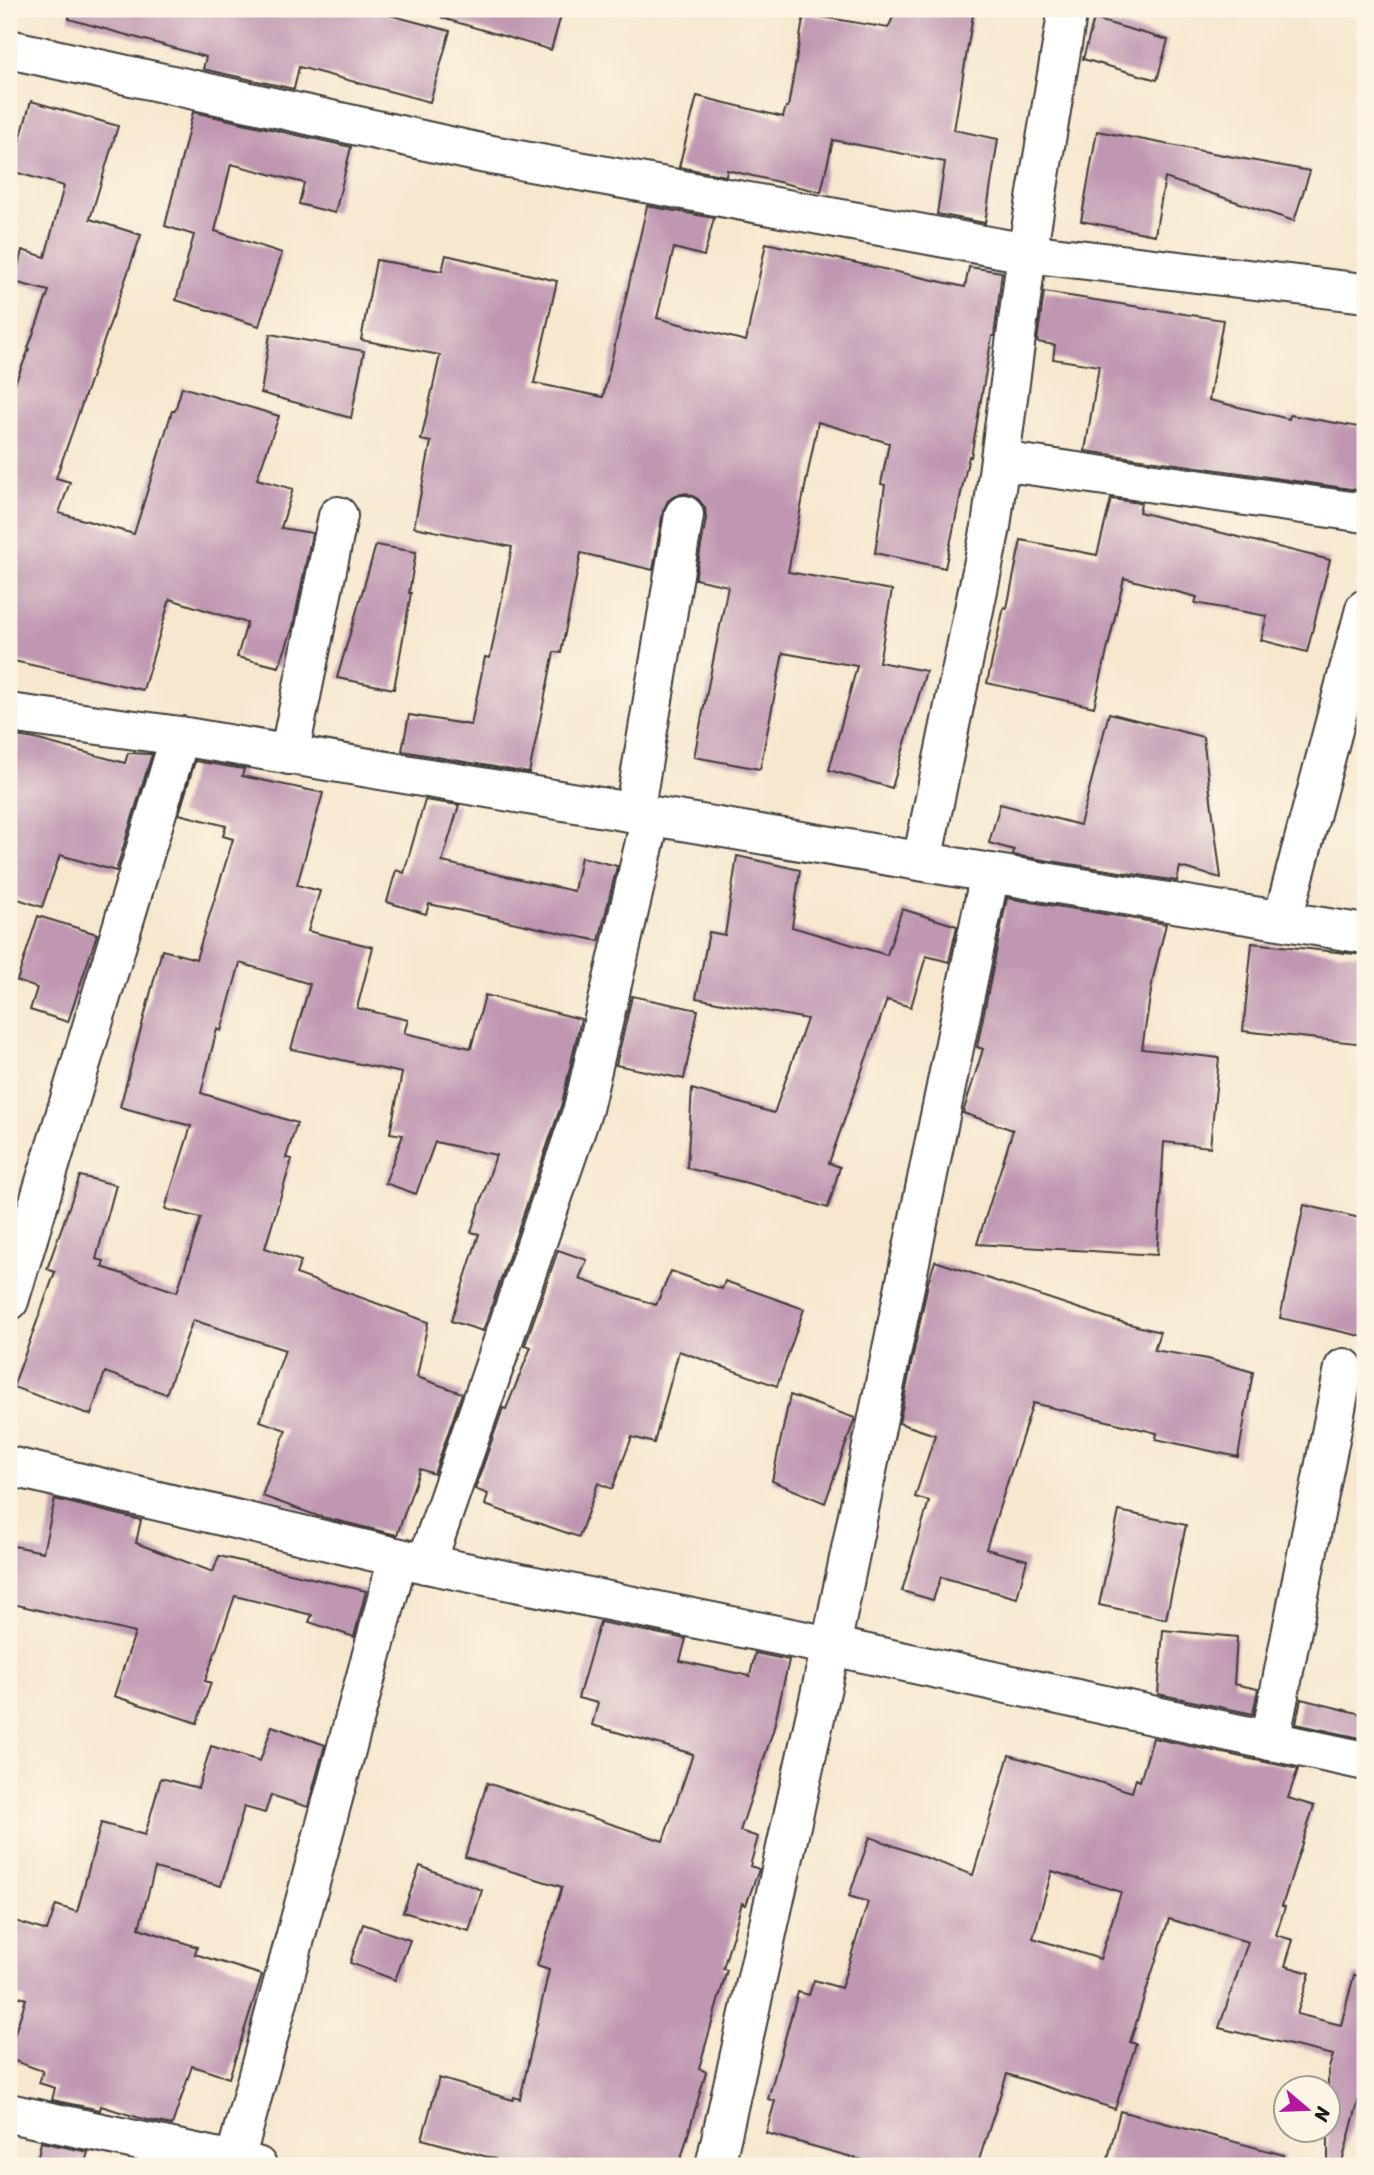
<svg xmlns="http://www.w3.org/2000/svg" width="1374" height="2175" font-family="Sriracha,sans-serif">
<rect width="100%" height="100%" fill="#fcf5e5"/>
<filter id="ink" filterUnits="userSpaceOnUse"><feTurbulence type="fractalNoise" baseFrequency=".0143" numOctaves="2"/><feDisplacementMap in="SourceGraphic" scale="14" xChannelSelector="R" yChannelSelector="G"/><feConvolveMatrix kernelMatrix="1 2 1 2 8 2 1 2 1" color-interpolation-filters="sRGB"/></filter>
<filter id="wash" filterUnits="userSpaceOnUse"><feTurbulence type="fractalNoise" baseFrequency=".00686" numOctaves="4" result="noise"/><feDisplacementMap in="SourceGraphic" scale="28" xChannelSelector="R" yChannelSelector="G"/><feGaussianBlur stdDeviation="1.57" result="paint"/><feColorMatrix in="noise" values="0 0 0 0 0 0 0 0 0 0 0 0 0 0 0 0 0 1.4 0 .05"/><feComposite in="paint" operator="in"/></filter>
<g filter="url(#wash)">
<rect width="100%" height="100%" fill="#f7e7cf"/>
<g id="blocks">
<g fill="#bf97b2" fill-rule="evenodd">
<path d="M70,9H367L450,31L430,102L299,67L294,89L203,69L206,57L69,19Z"/>
<path d="M443,9H563L551,50L442,18Z"/>
<path d="M897,9H974L954,130L998,139L985,223L937,214L945,162L833,140L821,192L727,170L726,176L679,167L697,96L783,117L786,107H788L804,14L888,28Z"/>
<path d="M1094,19L1168,40L1157,80L1083,59Z"/>
<path d="M31,101L118,126L90,219L141,235L56,478L70,482L59,513L134,534L172,411H175L182,387L279,416L257,479L293,489L281,528L312,533L293,627L279,667L237,657L247,623L170,599L143,690L9,660V398L29,349L28,348L49,291L14,282L22,250L45,257L64,186L11,171Z"/>
<path d="M193,112L351,147L335,213L299,204L304,183L231,164L215,231L282,253L259,326L176,300L194,235L165,226Z"/>
<path d="M1097,131L1239,158L1310,171L1294,221L1165,178L1155,235L1081,221Z"/>
<path d="M647,206L714,218L704,256L674,248L657,318L746,341L766,243L965,287L969,267L1002,272L994,336H992L971,457L969,456L945,568L875,553L885,485L881,484L889,443L818,422L788,572L892,590L879,662L926,671L892,788L829,770L857,666L783,653L760,769L694,757L728,586L695,579L706,519L705,508L698,499L687,493L676,495L668,501L663,511L653,570L581,553L561,653L554,652L529,773L402,751L409,715L471,725L485,657L490,658L512,547L414,527L431,442L421,440L440,355L361,340L376,260L442,271L446,255L557,281L534,383L603,397Z"/>
<path d="M1044,292L1223,320L1209,400L1289,419L1290,415L1365,428V491L1085,451L1099,366L1053,359L1055,345L1037,342Z"/>
<path d="M270,334L364,351L351,418L261,393Z"/>
<path d="M1111,499L1141,503L1139,512L1330,560L1307,652L1261,640L1267,616L1195,603L1197,597L1124,578L1094,707L987,683L1004,607L1007,608L1021,540L1097,555Z"/>
<path d="M376,545L416,552L409,593H411L394,689L337,678Z"/>
<path d="M1109,713L1203,737L1221,878L1180,867L1177,881L1013,855L1014,850L989,843L1000,804L1080,825Z"/>
<path d="M9,735L35,739L125,763L128,753L152,754L116,871L60,855L42,907L9,896Z"/>
<path d="M195,761L244,769L242,776L323,793L297,885L320,891L308,931L373,947L357,1008L408,1020L404,1033L471,1048L485,995L581,1019L562,1103L483,1331L451,1321L479,1234L471,1232L496,1155L435,1142L416,1194L385,1183L403,1135L390,1133L402,1073L291,1049L310,984L240,963L221,1031L217,1029L201,1093L297,1123L286,1158L292,1159L265,1248L301,1261L296,1274L428,1322L417,1377L462,1393L434,1474L420,1469L397,1535L318,1516L262,1496L286,1430L260,1421L285,1350L193,1320L166,1394L105,1372L91,1415L13,1387L55,1272L47,1269L80,1176L116,1185L96,1259L104,1261L102,1267L177,1292L201,1218L165,1209L191,1126L120,1107L162,950L196,959L233,839L223,836L226,826L179,814Z"/>
<path d="M425,800L459,805L442,862L574,891L581,857L617,866L599,941L429,904L426,914L387,902L396,870L404,873Z"/>
<path d="M737,856L800,870L792,927L887,955L902,909L957,926L949,962L926,956L911,1007L887,1000L829,1163L840,1167L828,1208L759,1186L687,1168L692,1089L774,1113L807,1019L696,998L709,932L725,935Z"/>
<path d="M1007,898L1166,924L1153,978L1142,1049L1219,1058L1210,1147L1164,1142L1157,1255L977,1244L1013,1130L963,1113L983,1049L977,1047Z"/>
<path d="M38,916L97,934L68,1022L30,1010L37,988L17,981Z"/>
<path d="M1252,943L1365,955V1044L1243,1031Z"/>
<path d="M632,996L698,1010L684,1079L616,1065Z"/>
<path d="M1304,1205L1360,1218L1359,1226L1365,1227V1337L1280,1318Z"/>
<path d="M558,1250L587,1260L579,1279L656,1305L671,1271L722,1289L725,1281L804,1309L777,1386L679,1351L654,1443L632,1437L612,1489L598,1483L579,1537L485,1505L488,1494L475,1489L503,1408L506,1409L531,1347L525,1345Z"/>
<path d="M935,1261L1114,1320L1160,1332L1154,1350L1208,1359L1253,1372L1238,1457L1156,1439L1157,1433L1033,1403L986,1549L1027,1560L1017,1598L941,1577L933,1600L902,1591L929,1501L915,1497L935,1435L899,1423L928,1283Z"/>
<path d="M790,1395L855,1418L825,1503L772,1481Z"/>
<path d="M55,1499L141,1520L136,1543L213,1572L219,1556L366,1591L354,1637L309,1622L312,1615L235,1596L205,1681L211,1683L197,1723L114,1696L135,1633L9,1603V1545L43,1552Z"/>
<path d="M1119,1511L1186,1525L1166,1619L1099,1605Z"/>
<path d="M600,1622L686,1639L680,1661L750,1676L755,1653L789,1660L773,1731L740,1831L758,1837L750,1866L759,1869L746,1905L742,1903L723,1969L727,1970L699,2068L706,2072L679,2166H493L495,2159L422,2139L439,2078L513,2100L514,2097L520,2099L549,1970L537,1966L562,1887L465,1857L487,1783L663,1841L693,1754L592,1725L598,1703L578,1698Z"/>
<path d="M1163,1630L1237,1637L1234,1684L1258,1689L1253,1714L1158,1694Z"/>
<path d="M1301,1699L1365,1715V1739L1296,1724Z"/>
<path d="M272,1726L325,1745L308,1807L271,1795L265,1813L244,1807L221,1886L155,1868L139,1928L197,1947L195,1954L262,1975L229,2078L192,2066L172,2125L143,2119L101,2106L100,2110L52,2100L55,2088L39,2083L43,2071L9,2059V2051L26,1999L9,1994V1919L47,1931L56,1905L77,1912L101,1823L145,1835L161,1778L198,1788L211,1746L260,1761Z"/>
<path d="M1153,1738L1298,1769L1288,1798L1314,1806L1282,1906L1285,1907L1276,1935L1293,1940L1285,1966L1310,1973L1297,2014L1341,2025L1354,1975L1365,1976V2076L1341,2166H1328V2071L1333,2055L1219,2028L1248,1942L1169,1919L1130,2042L1136,2044L1115,2109L1007,2074L977,2166H884L766,2133L775,2101L768,2099L798,1992L809,1995L814,1980L841,1988L868,1902L849,1896L870,1837L973,1875L1009,1755L1132,1792L1136,1779L1140,1781ZM1052,1871L1121,1892L1100,1959L1033,1938Z"/>
<path d="M420,1866L482,1890L469,1931L403,1912Z"/>
<path d="M363,1924L410,1940L395,1980L350,1963Z"/>
<path d="M1120,2111L1284,2155L1282,2166H1106Z"/>
<path d="M41,2142L88,2152L84,2166H36Z"/>
</g>
</g>
</g>
<g filter="url(#ink)">
<use href="#blocks" fill-opacity="0" stroke="#3d3a37" stroke-width="2"/>
<g fill="none" stroke-linecap="round" stroke-linejoin="round">
<defs>
<g id="minor">
<path d="M9,49L481,153L1027,253L1365,293"/>
<path d="M1000,461L1365,513"/>
<path d="M9,713L180,736L990,873L1365,934"/>
<path d="M289,755L338,516"/>
<path d="M634,813L684,515"/>
<path d="M922,861L991,527L1027,253L1068,9"/>
<path d="M1283,919L1365,609"/>
<path d="M9,1301L180,736"/>
<path d="M9,1466L426,1564L831,1646L1365,1761"/>
<path d="M426,1564L583,1109L651,816"/>
<path d="M1270,1741L1344,1368"/>
<path d="M9,2113L257,2166"/>
<path d="M235,2160L398,1558"/>
<path d="M715,2166L831,1646L990,873"/>
</g>
</defs>
<use href="#minor" stroke="#3d3a37" stroke-width="42"/>
<use href="#minor" stroke="#fff" stroke-width="38"/>
</g>
</g>
<rect width="1374" height="2175" fill="none" stroke="#fcf5e5" stroke-width="35"/>
<g transform="translate(1307 2109) rotate(109)"><circle r="33" fill="#fcf5e5" stroke="#a29e95" stroke-width="2"/>
<path d="M0-5L12 26L0 18L-12 26Z" fill="#b5179e"/>
<text y="-10" font-size="19" font-weight="bold" text-anchor="middle" fill="#1c1c1c">N</text>
</g>
</svg>
